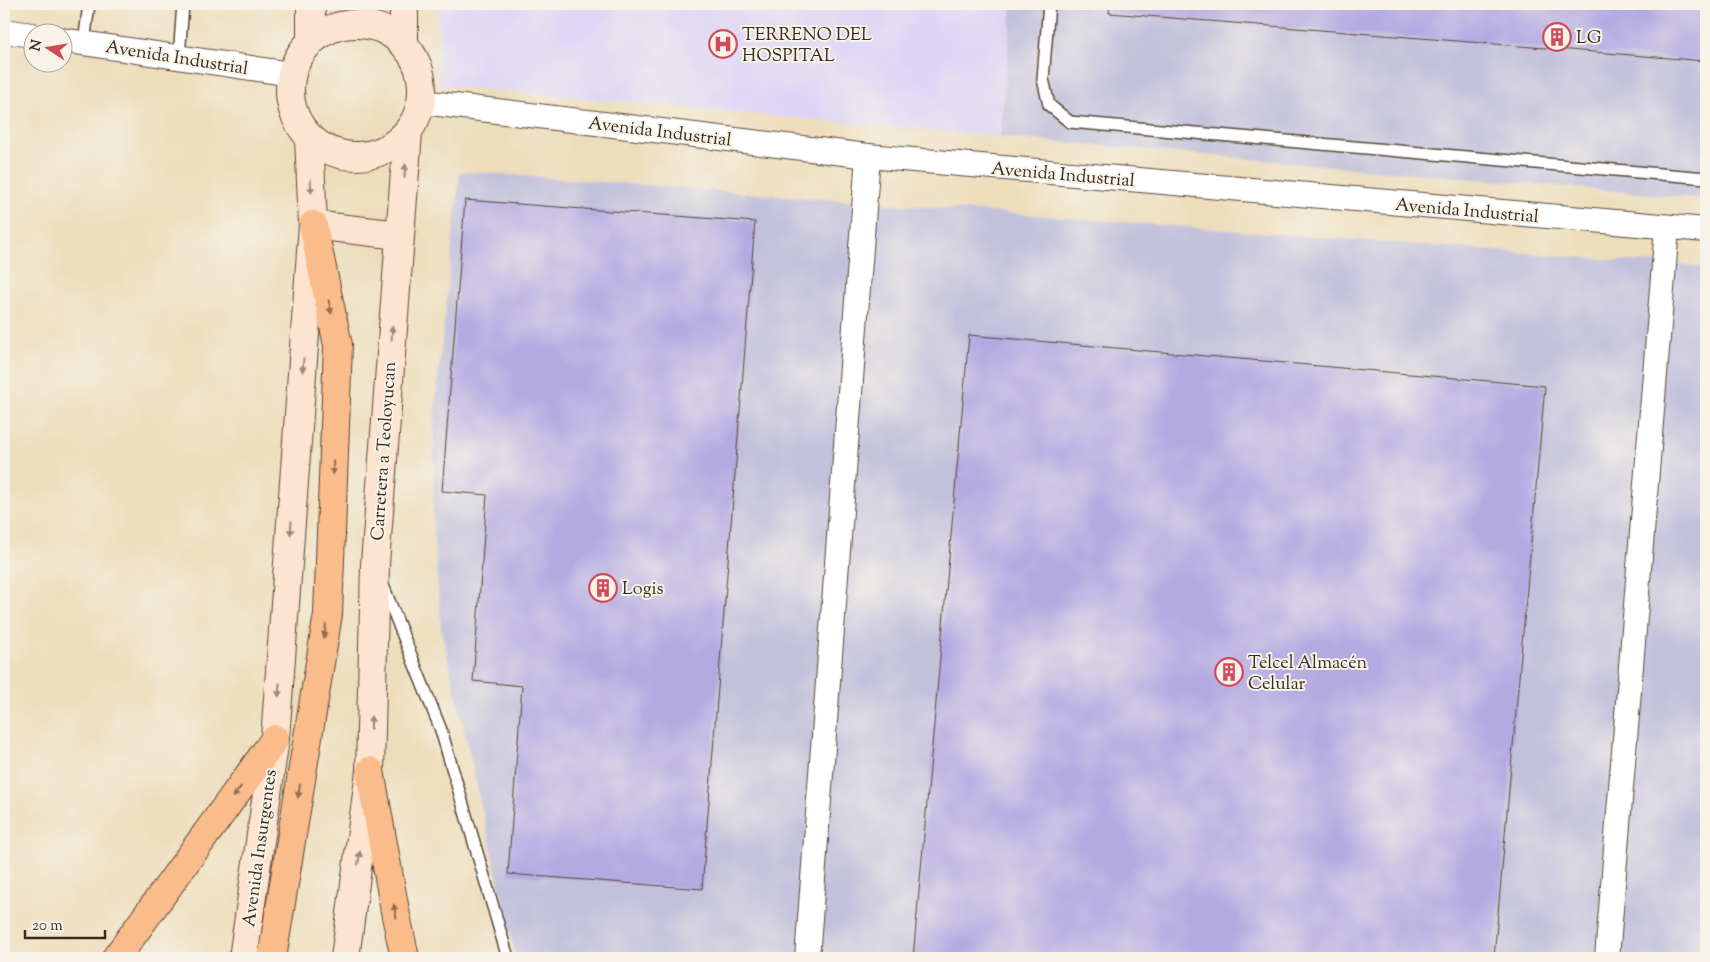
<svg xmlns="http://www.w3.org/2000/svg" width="1710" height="962" font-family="'Sorts Mill Goudy',serif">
<rect width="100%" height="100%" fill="#f7f3e8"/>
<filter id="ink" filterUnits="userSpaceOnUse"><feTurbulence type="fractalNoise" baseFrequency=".02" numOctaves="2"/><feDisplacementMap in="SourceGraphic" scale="10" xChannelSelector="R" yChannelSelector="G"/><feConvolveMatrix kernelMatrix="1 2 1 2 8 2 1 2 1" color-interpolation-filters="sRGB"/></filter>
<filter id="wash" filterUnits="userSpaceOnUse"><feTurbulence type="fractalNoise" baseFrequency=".0096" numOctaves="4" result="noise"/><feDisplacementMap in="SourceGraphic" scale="20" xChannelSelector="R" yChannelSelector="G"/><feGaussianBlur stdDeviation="1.12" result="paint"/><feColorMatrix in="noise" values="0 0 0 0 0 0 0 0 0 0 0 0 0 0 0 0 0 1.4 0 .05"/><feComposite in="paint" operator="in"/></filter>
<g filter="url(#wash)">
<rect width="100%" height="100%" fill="#edddbb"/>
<g fill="#ddd5f6">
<path d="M437,4H1012L1000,137L439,85Z"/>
<path d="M466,950L566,958H457V956Z"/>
</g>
<g fill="#c2c1dc">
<path d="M1012,4H1706V199L1000,137Z"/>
<path d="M460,171L1706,267V958H566L515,954L441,628L433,526L434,416Z"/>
</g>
<g id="blocks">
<g fill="#b4aae2">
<path d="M1110,4H1706V61L1109,13Z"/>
<path d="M465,200L755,222L702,889L508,874L522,686L473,681L487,495L442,491Z"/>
<path d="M969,335L1545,386L1494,958H913Z"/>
</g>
</g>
</g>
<g filter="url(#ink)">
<use href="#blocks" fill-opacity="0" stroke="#564536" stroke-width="1"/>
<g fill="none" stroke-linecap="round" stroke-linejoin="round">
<defs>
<g id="lane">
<path d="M1049,4L1043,79L1049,105L1070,122L1706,178"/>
<path d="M84,43L89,4"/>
<path d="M179,57L183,4"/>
<path d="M382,583L441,730L508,958"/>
</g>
<g id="street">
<path d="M4,31L32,35"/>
<path d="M62,40L291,74"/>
<path d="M422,102L868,156L1706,230"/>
<path d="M807,958L868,156"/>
<path d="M1607,958L1667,228"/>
</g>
<g id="secondary">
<path d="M311,4V40"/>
<path d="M404,4V43"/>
<circle cx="356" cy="90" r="66"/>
<path d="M313,225L399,235"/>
<path d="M243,958L275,739L313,225L309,137"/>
<path d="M345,958L370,771L375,564L408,132"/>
</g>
<g id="highway">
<path d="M370,771L395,911L405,958"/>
<path d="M116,958L275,739"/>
<path d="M272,958L328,614L338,345L313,225"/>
</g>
</defs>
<use href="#lane" stroke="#564536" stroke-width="14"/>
<use href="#street" stroke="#564536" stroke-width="26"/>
<use href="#secondary" stroke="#564536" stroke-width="30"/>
<use href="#highway" stroke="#564536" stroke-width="30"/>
<use href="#lane" stroke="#fff" stroke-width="11"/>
<use href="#street" stroke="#fff" stroke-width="24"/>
<use href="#secondary" stroke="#fde4d1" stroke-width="28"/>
<use href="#highway" stroke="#fabc8b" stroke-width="28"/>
</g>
<defs><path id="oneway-solid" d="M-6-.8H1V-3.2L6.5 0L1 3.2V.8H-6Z" transform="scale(1.25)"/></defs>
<g fill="#9c8778">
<use href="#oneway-solid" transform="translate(405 171) rotate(-85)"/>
<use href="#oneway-solid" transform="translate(311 186) rotate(87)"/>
<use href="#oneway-solid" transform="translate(392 333) rotate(-86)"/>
<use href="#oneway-solid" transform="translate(303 365) rotate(94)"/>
<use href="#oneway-solid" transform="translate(291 528) rotate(94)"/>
<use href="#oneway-solid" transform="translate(279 690) rotate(94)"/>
<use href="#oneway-solid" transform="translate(371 723) rotate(-89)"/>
<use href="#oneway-solid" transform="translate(359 858) rotate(-82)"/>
</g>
<g fill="#916c4f">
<use href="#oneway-solid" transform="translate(330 307) rotate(78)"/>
<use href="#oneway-solid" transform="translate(333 468) rotate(92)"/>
<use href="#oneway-solid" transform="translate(325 631) rotate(99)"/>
<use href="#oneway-solid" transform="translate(299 791) rotate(99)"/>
<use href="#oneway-solid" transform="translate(237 792) rotate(126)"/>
<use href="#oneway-solid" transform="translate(395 911) rotate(-101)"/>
</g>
</g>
<defs>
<symbol id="building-ring" viewBox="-11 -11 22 22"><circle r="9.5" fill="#f7f3e8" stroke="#d1495b" stroke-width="1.5"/><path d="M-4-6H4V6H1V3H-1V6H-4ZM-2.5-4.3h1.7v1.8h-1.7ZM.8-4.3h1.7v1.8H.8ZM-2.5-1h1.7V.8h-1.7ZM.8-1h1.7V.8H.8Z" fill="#d1495b"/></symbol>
<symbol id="hospital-ring" viewBox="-11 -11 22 22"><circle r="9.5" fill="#f7f3e8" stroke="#d1495b" stroke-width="1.5"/><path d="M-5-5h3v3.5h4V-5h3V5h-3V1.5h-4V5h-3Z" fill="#d1495b"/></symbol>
</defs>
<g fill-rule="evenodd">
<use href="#building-ring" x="1541" y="21" width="32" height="32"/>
<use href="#hospital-ring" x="707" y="28" width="32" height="32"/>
<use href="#building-ring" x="587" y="572" width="32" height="32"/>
<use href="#building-ring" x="1213" y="656" width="32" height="32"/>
</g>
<g text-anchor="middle" stroke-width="4" stroke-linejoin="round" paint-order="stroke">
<g font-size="18" fill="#3b2a1e" stroke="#f7f3e8" text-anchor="start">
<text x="742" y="40">TERRENO DEL<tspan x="742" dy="21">HOSPITAL</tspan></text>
<text x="1576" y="43">LG</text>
<text x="622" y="594">Logis</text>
<text x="1248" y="668">Telcel Almacén<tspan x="1248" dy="21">Celular</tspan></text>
</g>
<g font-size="18" fill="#3b2a1e" stroke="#f7f3e8">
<text transform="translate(177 57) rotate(9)" y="6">Avenida Industrial</text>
<text transform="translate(660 131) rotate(7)" y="6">Avenida Industrial</text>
<text transform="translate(1063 174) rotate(5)" y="6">Avenida Industrial</text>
<text transform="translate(1467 210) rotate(5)" y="6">Avenida Industrial</text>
<text transform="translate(383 451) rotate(-86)" y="6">Carretera a Teoloyucan</text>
<text transform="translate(259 848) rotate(-82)" y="6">Avenida Insurgentes</text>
</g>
</g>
<rect width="1710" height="962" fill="none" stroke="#f7f3e8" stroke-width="20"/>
<g transform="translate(48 48) rotate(282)"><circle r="24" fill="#f7f3e8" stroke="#aca397"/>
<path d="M0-4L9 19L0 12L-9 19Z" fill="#d1495b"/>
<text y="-8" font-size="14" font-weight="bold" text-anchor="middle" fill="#3b2a1e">N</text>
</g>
<path d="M25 930v8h80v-8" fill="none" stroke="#3b2a1e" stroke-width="2.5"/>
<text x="32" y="930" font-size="15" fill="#3b2a1e" stroke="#f7f3e8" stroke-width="4" paint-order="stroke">20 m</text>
</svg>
